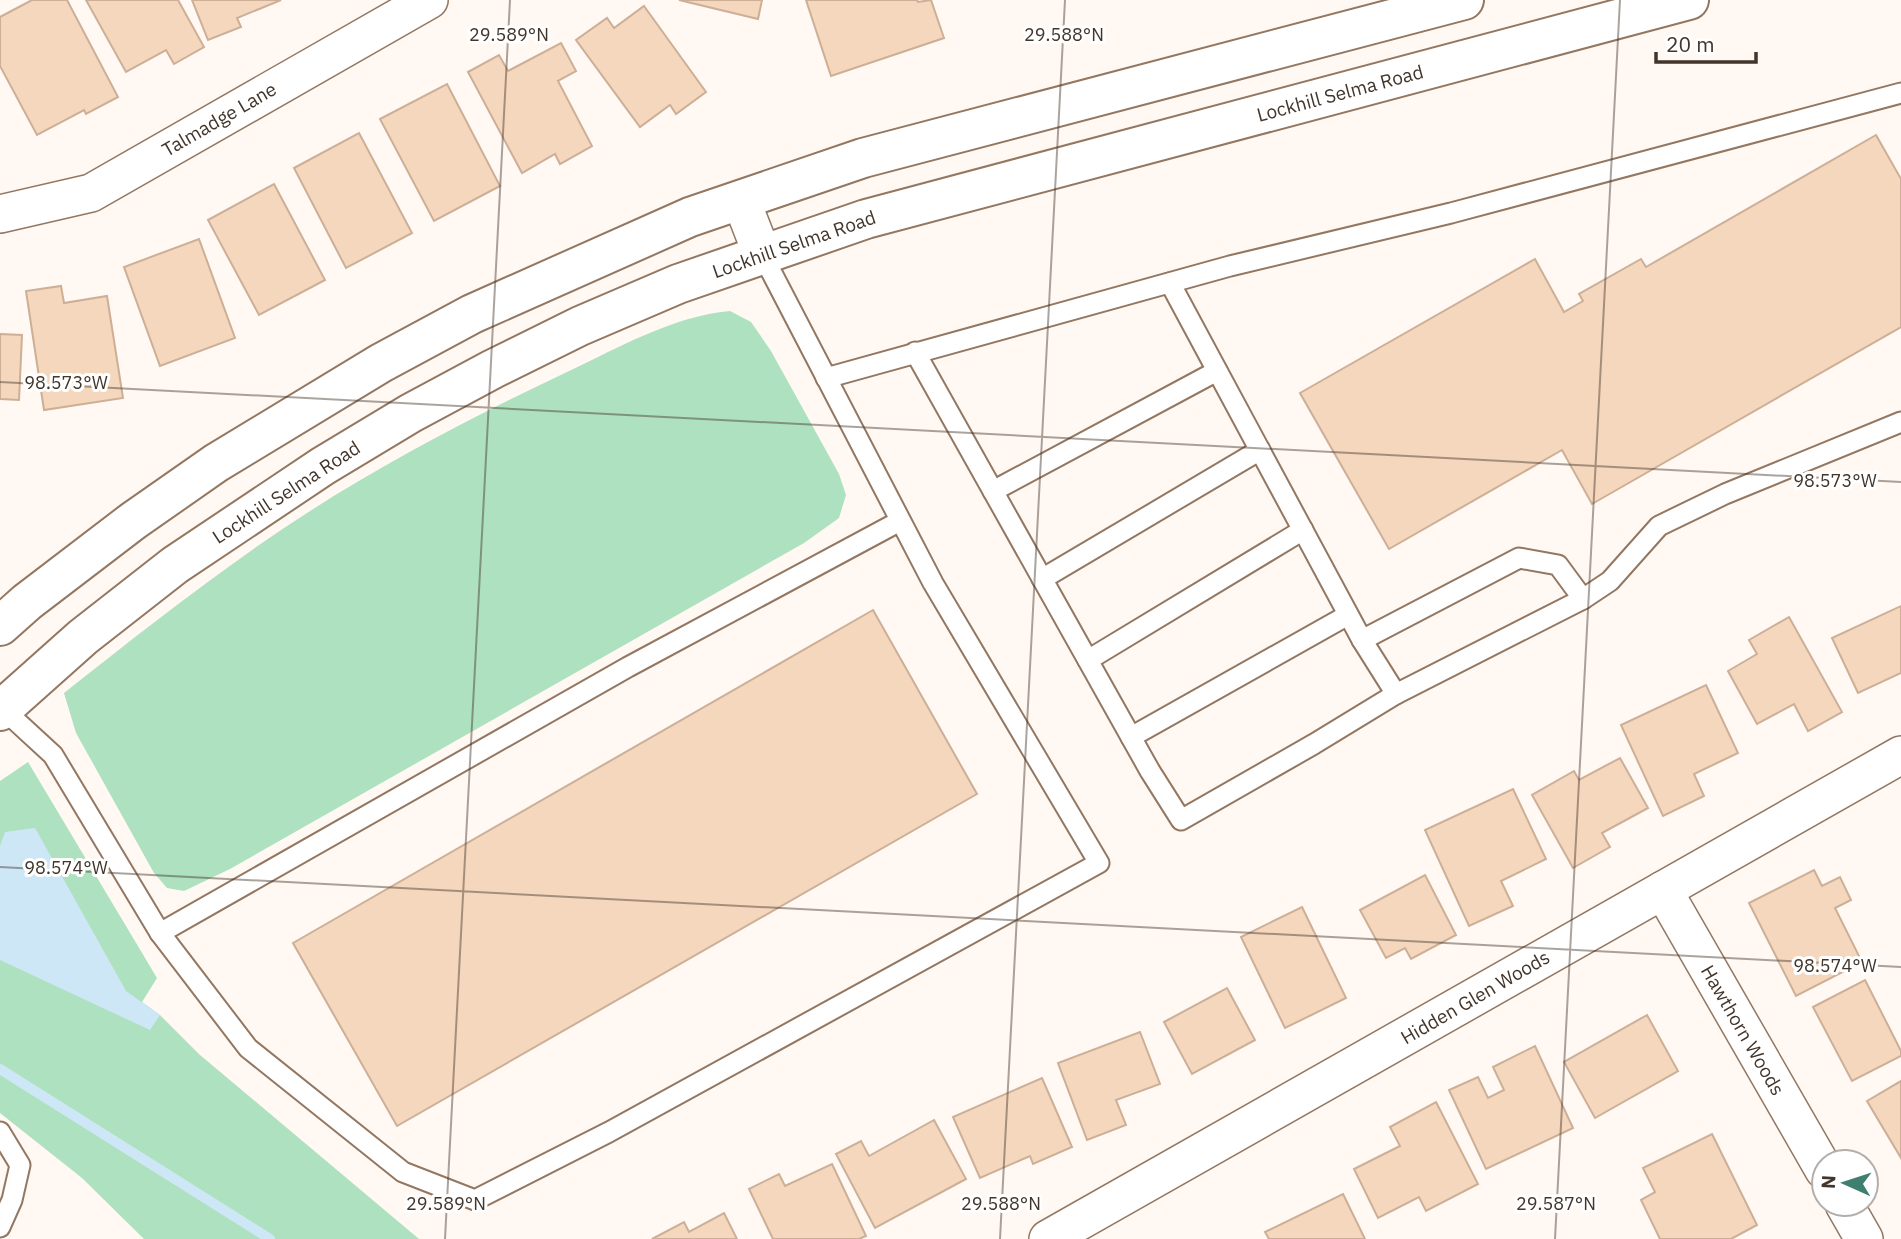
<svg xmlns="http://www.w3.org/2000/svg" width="1901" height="1239" font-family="'IBM Plex Sans',sans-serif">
<rect width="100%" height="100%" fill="#fff8f3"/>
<g fill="#aee1bf">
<path d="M730,311L751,322L771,351L839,474L846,495L839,518L804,543L230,869L184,891L167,888L154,873L76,733L64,693C136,636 208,579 284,528C374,468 470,418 567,372C618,348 673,316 730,311Z"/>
<path d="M28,762L157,978L142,1002L160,1015L200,1055L419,1239H144L82,1178L0,1113V781Z"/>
</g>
<path fill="#cee7f6" d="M35,828L126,991L160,1015L150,1030L0,960V846L5,832Z"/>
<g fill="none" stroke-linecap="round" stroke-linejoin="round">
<path stroke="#cee7f6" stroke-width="10" d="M0,1069L270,1239"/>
</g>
<g fill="#f5d7bd" stroke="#ccaf96" stroke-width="2">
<path d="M32,0H67L118,97L86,114L84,110L37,135L0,66V17Z"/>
<path d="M86,0H178L204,47L174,64L166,50L126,72Z"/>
<path d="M192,0H281L237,18L241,27L208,40Z"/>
<path d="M679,0H762L758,19Z"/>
<path d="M806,0H917L918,2L931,0L944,38L831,76Z"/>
<path d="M644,6L706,92L676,114L670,105L640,127L576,40L607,18L614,28Z"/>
<path d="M561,43L576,71L558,81L592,146L560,164L555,154L522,173L468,72L499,55L508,71Z"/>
<path d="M447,84L500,186L434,221L380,119Z"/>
<path d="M359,133L412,233L346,268L294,168Z"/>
<path d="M1876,135L1901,179V327L1592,504L1562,450L1389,549L1300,393L1535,259L1564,312L1583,301L1579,294L1641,259L1646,267Z"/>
<path d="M274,184L325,280L259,315L208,220Z"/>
<path d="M199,239L235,338L160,366L124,267Z"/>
<path d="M61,286L64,303L107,296L123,398L44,410L26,291Z"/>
<path d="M0,334L22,335L19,400L0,399Z"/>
<path d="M1901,606V673L1858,693L1832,638Z"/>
<path d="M873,610L977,794L397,1126L293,943Z"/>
<path d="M1789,617L1842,712L1808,731L1794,704L1757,724L1728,671L1757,654L1749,640Z"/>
<path d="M1706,685L1738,753L1694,774L1704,796L1663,816L1621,725Z"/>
<path d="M1620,758L1648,808L1602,833L1610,847L1573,868L1532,795L1574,771L1579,780Z"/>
<path d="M1513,789L1546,859L1501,881L1513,906L1469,926L1425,830Z"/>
<path d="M1814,870L1822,886L1840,877L1851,900L1835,908L1862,962L1796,996L1749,903Z"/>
<path d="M1425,875L1456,935L1411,959L1405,948L1386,958L1360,910Z"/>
<path d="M1302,907L1346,998L1285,1028L1241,937Z"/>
<path d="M1865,980L1901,1051V1056L1852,1081L1813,1007Z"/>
<path d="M1227,988L1255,1040L1192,1074L1164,1022Z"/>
<path d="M1647,1015L1678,1071L1595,1118L1564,1062Z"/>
<path d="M1140,1032L1160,1084L1116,1100L1126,1125L1087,1140L1058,1063Z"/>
<path d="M1535,1046L1573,1128L1486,1169L1449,1090L1478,1077L1488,1098L1504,1090L1493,1067Z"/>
<path d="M1042,1078L1072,1147L1033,1164L1030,1156L980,1178L953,1117Z"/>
<path d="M1901,1081V1158L1867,1101Z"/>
<path d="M1436,1102L1478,1184L1426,1211L1419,1197L1378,1218L1354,1169L1400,1146L1390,1127Z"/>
<path d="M934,1120L966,1179L875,1228L836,1154L861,1141L869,1156Z"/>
<path d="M1712,1134L1757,1225L1731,1239H1660L1641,1200L1655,1192L1643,1168Z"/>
<path d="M832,1164L866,1236L859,1239H773L749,1189L779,1174L785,1186Z"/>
<path d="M1343,1194L1365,1239H1269L1265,1232Z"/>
<path d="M724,1213L737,1239H652L684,1222L689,1232Z"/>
</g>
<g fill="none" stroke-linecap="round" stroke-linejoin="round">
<defs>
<g id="lane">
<path d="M1170,283L1362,640L1396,694"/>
<path d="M915,352L1150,771L1181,820L1314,744L1396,694L1583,599L1610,581L1659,526L1725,494L1901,422"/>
<path d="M826,378L1230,266L1451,213L1901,93"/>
<path d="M993,491L1217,371"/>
<path d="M1042,579L1260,450"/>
<path d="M1362,640L1519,558L1558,565L1583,599"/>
<path d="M1088,660L1303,530"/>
<path d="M3,709L53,755L160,933L248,1048L403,1172L475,1200L609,1132L1099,863L933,583L762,254"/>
<path d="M1131,737L1348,615"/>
<path d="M160,933L628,667L900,521"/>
<path d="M0,1132L20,1165L12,1200L0,1227"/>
</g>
<g id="street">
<path d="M741,200L762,254"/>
<path d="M0,214L91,193L429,0"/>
<path d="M1663,890L1824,1170"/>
<path d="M1844,1204L1864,1239"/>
<path d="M1048,1239L1901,755"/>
</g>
<g id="secondary">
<path d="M0,626L27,602L133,521L216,463L381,363L472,314L690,217L863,158L1464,0"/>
<path d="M0,711L83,637L175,565L323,466L411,413L493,369L580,326L678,284L866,219L1689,0"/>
</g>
</defs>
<use href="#lane" stroke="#937761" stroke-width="23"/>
<use href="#street" stroke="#937761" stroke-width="40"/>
<use href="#secondary" stroke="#937761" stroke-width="42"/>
<use href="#lane" stroke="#fff" stroke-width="19"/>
<use href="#street" stroke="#fff" stroke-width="37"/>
<use href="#secondary" stroke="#fff" stroke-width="38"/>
</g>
<path fill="none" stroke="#42352b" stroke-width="2" stroke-opacity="0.45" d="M0,382L1901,482M0,867L1901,967M445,1239L510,0M1000,1239L1065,0M1555,1239L1620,0"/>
<g text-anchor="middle" stroke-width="6" stroke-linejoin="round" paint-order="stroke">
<g font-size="19" fill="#42352b" stroke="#fff">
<text transform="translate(1340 93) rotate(-15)" y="7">Lockhill Selma Road</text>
<text transform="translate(219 119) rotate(-30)" y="7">Talmadge Lane</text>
<text transform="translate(794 244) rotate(-19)" y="7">Lockhill Selma Road</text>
<text transform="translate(286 492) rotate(-33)" y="7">Lockhill Selma Road</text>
<text transform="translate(1475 997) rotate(-30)" y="7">Hidden Glen Woods</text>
<text transform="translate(1743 1030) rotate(60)" y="7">Hawthorn Woods</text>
</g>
</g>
<g font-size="18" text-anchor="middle" fill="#42352b" stroke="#fff" stroke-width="6" stroke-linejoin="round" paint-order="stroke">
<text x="509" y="41">29.589°N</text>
<text x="1064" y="41">29.588°N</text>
<text x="66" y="389">98.573°W</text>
<text x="1835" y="487">98.573°W</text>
<text x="66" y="874">98.574°W</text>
<text x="1835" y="972">98.574°W</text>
<text x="446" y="1210">29.589°N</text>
<text x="1001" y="1210">29.588°N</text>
<text x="1556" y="1210">29.587°N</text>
</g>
<g transform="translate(1845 1183) rotate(273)"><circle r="33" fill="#ffffff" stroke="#b3aeaa" stroke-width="2"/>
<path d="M0-5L12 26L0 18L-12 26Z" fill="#3e7f70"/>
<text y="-10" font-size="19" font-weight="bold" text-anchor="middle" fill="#42352b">N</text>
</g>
<path d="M1656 52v10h100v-10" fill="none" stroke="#42352b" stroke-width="3.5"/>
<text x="1666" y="52" font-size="21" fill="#42352b" stroke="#ffffff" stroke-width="5" paint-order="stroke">20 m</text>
</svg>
